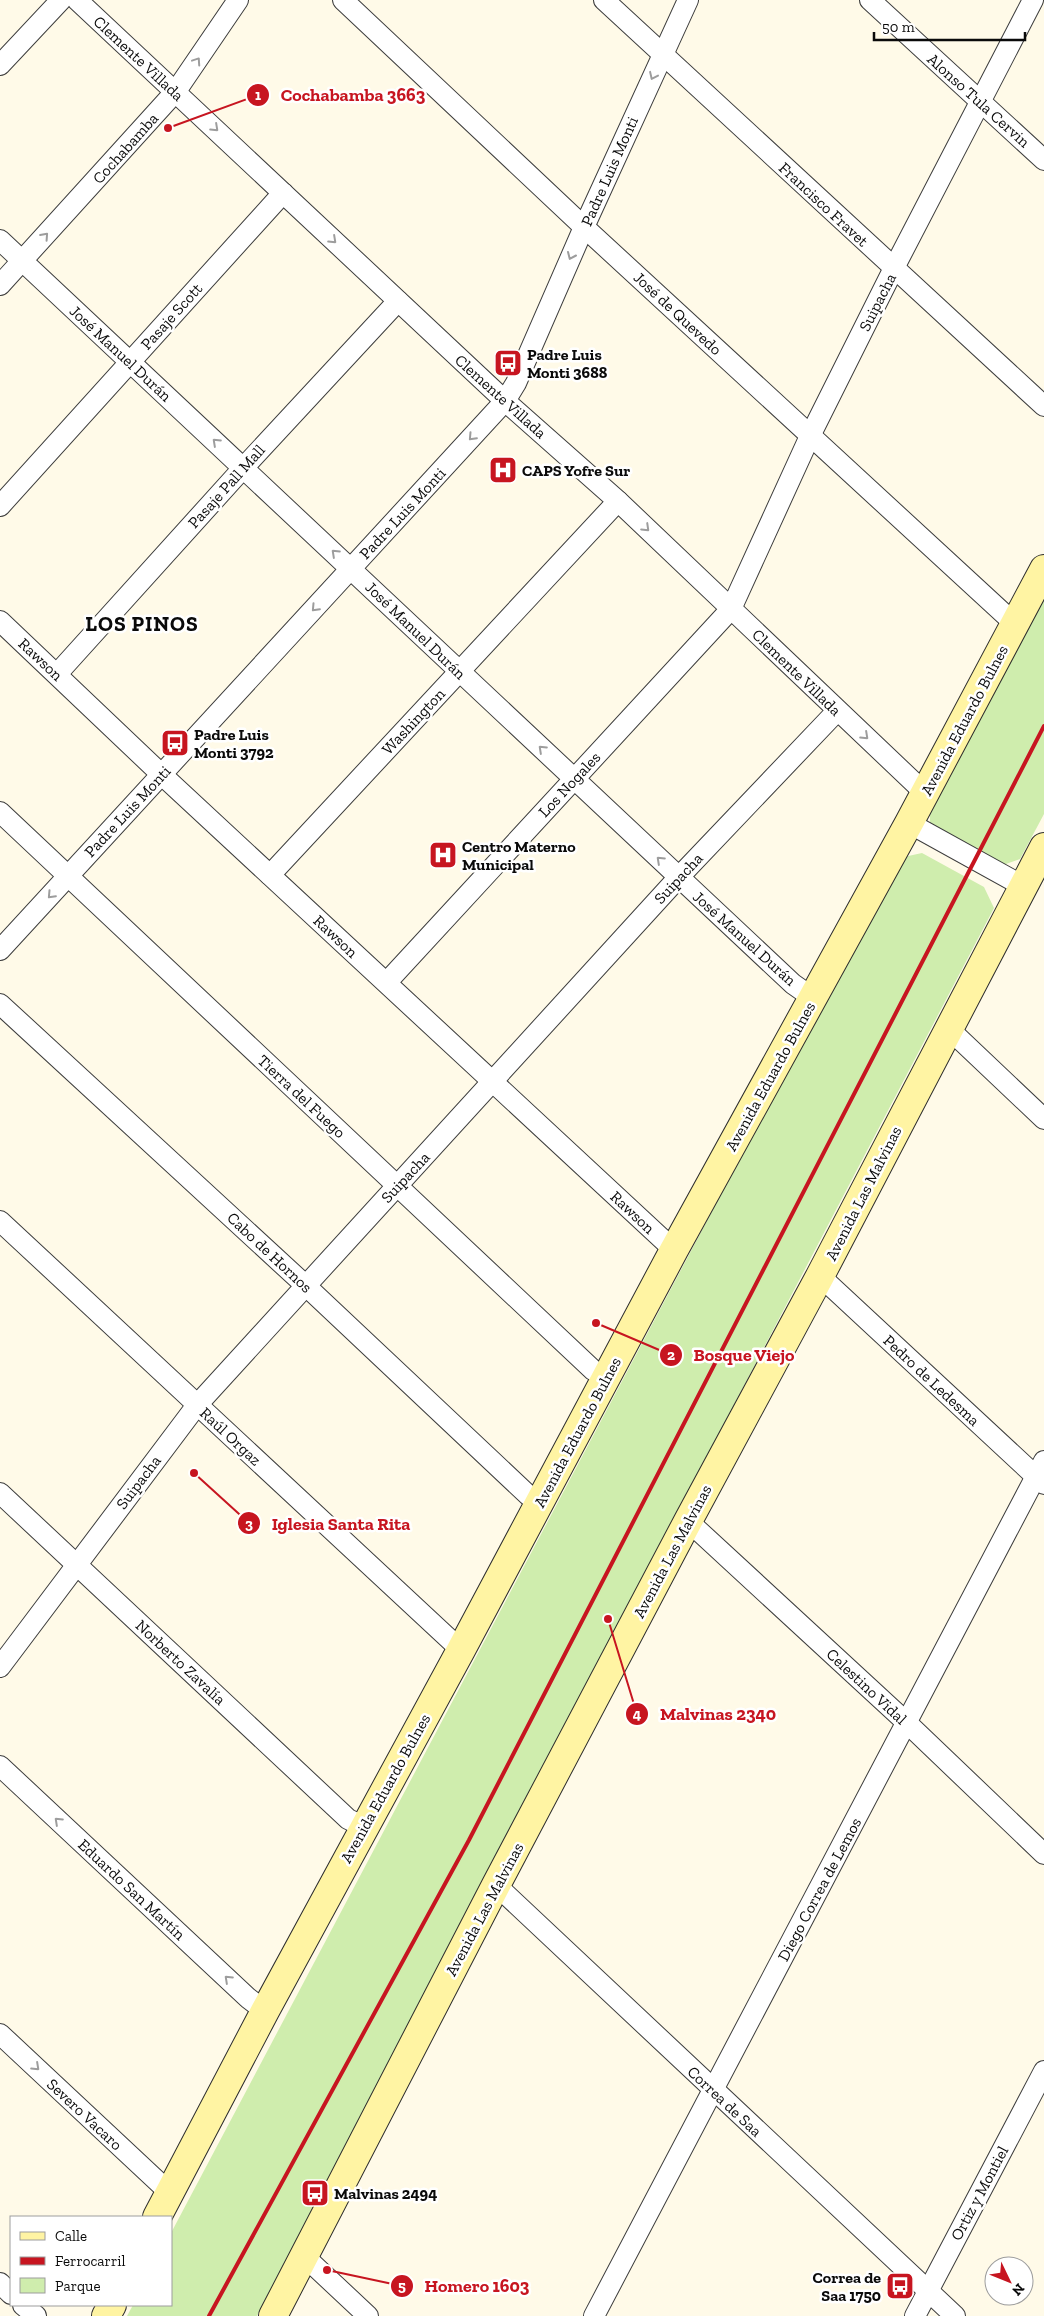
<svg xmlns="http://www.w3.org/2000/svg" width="1044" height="2316" font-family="'Zilla Slab',serif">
<rect width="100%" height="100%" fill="#fffae8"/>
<g fill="#cfedad">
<path d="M1044,581V814L1020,859L1003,865L930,827V797Z"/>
<path d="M922,853L984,887L994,908L257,2316H127L133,2305H171V2233L899,858Z"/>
</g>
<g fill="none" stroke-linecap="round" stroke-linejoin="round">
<defs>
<g id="street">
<path d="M77,0L505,401L618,501L925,793"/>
<path d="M343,0L584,227L1015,624"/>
<path d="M604,0L1044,406"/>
<path d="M870,0L1044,160"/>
<path d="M0,65L61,0"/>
<path d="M0,240L793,984L813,998"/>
<path d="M0,285L176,91L238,0"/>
<path d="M0,506L283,193"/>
<path d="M0,621L161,774L674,1250"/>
<path d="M57,674L244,467L398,301"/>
<path d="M0,812L593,1370L606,1378"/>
<path d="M909,823L1023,886"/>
<path d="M270,875L618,501"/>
<path d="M0,950L505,401L516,383L584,227L688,0"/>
<path d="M387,982L731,609L810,436L894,268L1033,0"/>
<path d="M0,1004L305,1285L528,1495L539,1502"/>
<path d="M948,1028L1044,1119"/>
<path d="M0,1221L461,1650"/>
<path d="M820,1276L1044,1484"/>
<path d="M0,1493L348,1819L364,1827"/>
<path d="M688,1521L906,1722L1044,1854"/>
<path d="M0,1667L197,1405L678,878L837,711"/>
<path d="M0,1766L248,1998L265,2011"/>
<path d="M496,1885L955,2316"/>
<path d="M0,2034L170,2193"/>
<path d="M304,2256L368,2316"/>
<path d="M0,2283L11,2294"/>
<path d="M23,2305L36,2316"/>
<path d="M594,2316L1044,1461"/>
<path d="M915,2316L1044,2071"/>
</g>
<g id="secondary">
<path d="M157,2217L265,2011L461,1650L674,1250L909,823L1044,569"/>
<path d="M106,2316L112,2305"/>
<path d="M273,2316L496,1885L688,1521L820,1276L1044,847"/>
</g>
</defs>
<use href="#street" stroke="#3d3d3d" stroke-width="22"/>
<use href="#secondary" stroke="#2c2c2c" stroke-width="30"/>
<use href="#street" stroke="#fff" stroke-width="20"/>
<use href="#secondary" stroke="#fff4a3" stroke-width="28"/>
<path stroke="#c71520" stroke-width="4" d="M209,2316L469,1840L1044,726"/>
</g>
<defs><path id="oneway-chevron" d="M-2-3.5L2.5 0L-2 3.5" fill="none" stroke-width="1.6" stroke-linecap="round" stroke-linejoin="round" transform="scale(1.25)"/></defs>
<g stroke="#9d9d9d">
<use href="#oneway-chevron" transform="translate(197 61) rotate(-56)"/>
<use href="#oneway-chevron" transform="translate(653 76) rotate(115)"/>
<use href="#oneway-chevron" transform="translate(215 128) rotate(43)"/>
<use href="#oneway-chevron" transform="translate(45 236) rotate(-48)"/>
<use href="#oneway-chevron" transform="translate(333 240) rotate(43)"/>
<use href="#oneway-chevron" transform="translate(571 256) rotate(114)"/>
<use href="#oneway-chevron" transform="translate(472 437) rotate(133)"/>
<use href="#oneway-chevron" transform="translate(216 442) rotate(-137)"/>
<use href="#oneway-chevron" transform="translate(646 528) rotate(44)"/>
<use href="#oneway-chevron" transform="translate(335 553) rotate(-137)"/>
<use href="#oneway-chevron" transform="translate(315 608) rotate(133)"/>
<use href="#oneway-chevron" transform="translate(865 736) rotate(43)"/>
<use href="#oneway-chevron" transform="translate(542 749) rotate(-137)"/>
<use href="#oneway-chevron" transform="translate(660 860) rotate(-137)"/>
<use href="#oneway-chevron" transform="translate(51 895) rotate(133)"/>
<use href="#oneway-chevron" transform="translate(58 1821) rotate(-137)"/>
<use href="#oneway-chevron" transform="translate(228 1979) rotate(-137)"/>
<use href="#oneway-chevron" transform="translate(36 2067) rotate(43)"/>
</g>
<defs>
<symbol id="bus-square" viewBox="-11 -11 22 22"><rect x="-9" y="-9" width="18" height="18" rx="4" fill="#c71520" stroke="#fff"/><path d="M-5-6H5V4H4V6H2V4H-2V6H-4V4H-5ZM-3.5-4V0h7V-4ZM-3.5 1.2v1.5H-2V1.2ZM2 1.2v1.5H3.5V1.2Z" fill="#fff"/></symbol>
<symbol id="hospital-square" viewBox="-11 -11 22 22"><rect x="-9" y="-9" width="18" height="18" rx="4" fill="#c71520" stroke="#fff"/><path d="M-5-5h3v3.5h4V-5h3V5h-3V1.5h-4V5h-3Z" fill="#fff"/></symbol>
</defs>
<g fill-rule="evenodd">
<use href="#bus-square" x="492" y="347" width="32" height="32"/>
<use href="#hospital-square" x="487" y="454" width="32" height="32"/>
<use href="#bus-square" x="159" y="727" width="32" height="32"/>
<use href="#hospital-square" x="427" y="839" width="32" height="32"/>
<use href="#bus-square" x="299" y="2177" width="32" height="32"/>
<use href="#bus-square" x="884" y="2270" width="32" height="32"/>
</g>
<g text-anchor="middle" stroke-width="5" stroke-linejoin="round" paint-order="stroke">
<g font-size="16" fill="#0a0a0a" stroke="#fff">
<text transform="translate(139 58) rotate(43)" y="6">Clemente Villada</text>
<text transform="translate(979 100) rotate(42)" y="6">Alonso Tula Cervin</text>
<text transform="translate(125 148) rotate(-48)" y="6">Cochabamba</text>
<text transform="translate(609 171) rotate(-66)" y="6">Padre Luis Monti</text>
<text transform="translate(824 204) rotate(43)" y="6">Francisco Fravet</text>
<text transform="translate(877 302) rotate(-63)" y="6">Suipacha</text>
<text transform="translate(678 313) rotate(43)" y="6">José de Quevedo</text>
<text transform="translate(171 316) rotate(-48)" y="6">Pasaje Scott</text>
<text transform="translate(121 353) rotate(43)" y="6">José Manuel Durán</text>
<text transform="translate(501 396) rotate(42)" y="6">Clemente Villada</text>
<text transform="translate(226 486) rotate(-48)" y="6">Pasaje Pall Mall</text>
<text transform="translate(402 513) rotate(-47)" y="6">Padre Luis Monti</text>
<text transform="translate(416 630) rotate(44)" y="6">José Manuel Durán</text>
<text transform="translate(41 659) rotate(43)" y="6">Rawson</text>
<text transform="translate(797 672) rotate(44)" y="6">Clemente Villada</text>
<text transform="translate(964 720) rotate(-62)" y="6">Avenida Eduardo Bulnes</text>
<text transform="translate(413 721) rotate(-47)" y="6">Washington</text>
<text transform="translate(569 784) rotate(-47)" y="6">Los Nogales</text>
<text transform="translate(127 811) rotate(-47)" y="6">Padre Luis Monti</text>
<text transform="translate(678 878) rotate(-47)" y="6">Suipacha</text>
<text transform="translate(336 936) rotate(43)" y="6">Rawson</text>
<text transform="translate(745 938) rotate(42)" y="6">José Manuel Durán</text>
<text transform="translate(770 1076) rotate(-61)" y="6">Avenida Eduardo Bulnes</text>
<text transform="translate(302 1096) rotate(43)" y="6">Tierra del Fuego</text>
<text transform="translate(405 1177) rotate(-47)" y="6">Suipacha</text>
<text transform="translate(863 1193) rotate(-63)" y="6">Avenida Las Malvinas</text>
<text transform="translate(633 1212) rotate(43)" y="6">Rawson</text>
<text transform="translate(270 1252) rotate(43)" y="6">Cabo de Hornos</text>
<text transform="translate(932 1380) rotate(43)" y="6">Pedro de Ledesma</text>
<text transform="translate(577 1432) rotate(-62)" y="6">Avenida Eduardo Bulnes</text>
<text transform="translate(231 1436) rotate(43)" y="6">Raúl Orgaz</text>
<text transform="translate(138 1482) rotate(-53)" y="6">Suipacha</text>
<text transform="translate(672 1551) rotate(-62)" y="6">Avenida Las Malvinas</text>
<text transform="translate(181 1662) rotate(43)" y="6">Norberto Zavalía</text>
<text transform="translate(867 1686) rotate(43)" y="6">Celestino Vidal</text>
<text transform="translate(385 1788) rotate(-61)" y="6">Avenida Eduardo Bulnes</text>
<text transform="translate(132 1889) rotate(43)" y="6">Eduardo San Martín</text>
<text transform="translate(819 1889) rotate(-62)" y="6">Diego Correa de Lemos</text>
<text transform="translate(484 1909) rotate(-62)" y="6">Avenida Las Malvinas</text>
<text transform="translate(725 2101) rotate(43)" y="6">Correa de Saa</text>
<text transform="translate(85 2114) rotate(43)" y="6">Severo Vacaro</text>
<text transform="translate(979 2193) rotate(-62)" y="6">Ortiz y Montiel</text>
</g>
<g font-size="16" font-weight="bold" fill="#0a0a0a" stroke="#fff" text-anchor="start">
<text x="527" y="360">Padre Luis<tspan x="527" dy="18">Monti 3688</tspan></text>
<text x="522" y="476">CAPS Yofre Sur</text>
<text x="194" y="740">Padre Luis<tspan x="194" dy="18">Monti 3792</tspan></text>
<text x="462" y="852">Centro Materno<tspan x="462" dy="18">Municipal</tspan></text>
<text x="334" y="2199">Malvinas 2494</text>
<text x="881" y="2283" text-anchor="end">Correa de<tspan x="881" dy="18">Saa 1750</tspan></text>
</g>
<g font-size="21" font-weight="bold" letter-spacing="1" fill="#0a0a0a" stroke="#fff">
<text x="142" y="631">LOS PINOS</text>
</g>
</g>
<path fill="none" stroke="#c71520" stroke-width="2" d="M168 128L258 95M596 1323L671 1355M194 1473L249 1523M608 1619L637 1714M327 2270L402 2286"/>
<g fill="#c71520" stroke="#fff" stroke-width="2">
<circle cx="168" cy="128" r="5"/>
<circle cx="596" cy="1323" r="5"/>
<circle cx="194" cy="1473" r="5"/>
<circle cx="608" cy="1619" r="5"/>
<circle cx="327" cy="2270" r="5"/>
<circle cx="258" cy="95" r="12"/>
<circle cx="671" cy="1355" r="12"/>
<circle cx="249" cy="1523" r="12"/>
<circle cx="637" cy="1714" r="12"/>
<circle cx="402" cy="2286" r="12"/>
</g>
<g font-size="15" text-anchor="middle" font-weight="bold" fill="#fff">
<text x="258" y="100">1</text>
<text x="671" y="1360">2</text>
<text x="249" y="1529">3</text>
<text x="637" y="1719">4</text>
<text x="402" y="2291">5</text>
</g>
<g font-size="18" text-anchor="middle" font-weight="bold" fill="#c71520" stroke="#fff" stroke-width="5" stroke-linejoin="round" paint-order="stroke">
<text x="353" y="101">Cochabamba 3663</text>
<text x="744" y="1361">Bosque Viejo</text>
<text x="341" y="1530">Iglesia Santa Rita</text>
<text x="718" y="1720">Malvinas 2340</text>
<text x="477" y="2292">Homero 1603</text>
</g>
<rect x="10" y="2216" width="162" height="90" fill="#ffffff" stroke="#9d9d9d"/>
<rect x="20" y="2232" width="25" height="8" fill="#fff4a3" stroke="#9d9d9d"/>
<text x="55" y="2241" font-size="15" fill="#0a0a0a">Calle</text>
<rect x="20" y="2257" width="25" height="8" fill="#c71520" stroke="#9d9d9d"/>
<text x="55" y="2266" font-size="15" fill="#0a0a0a">Ferrocarril</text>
<rect x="20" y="2278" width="25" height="15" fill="#cfedad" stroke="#9d9d9d"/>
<text x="55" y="2291" font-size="15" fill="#0a0a0a">Parque</text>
<g transform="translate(1009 2281) rotate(133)"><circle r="24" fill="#ffffff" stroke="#9d9d9d"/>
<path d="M0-4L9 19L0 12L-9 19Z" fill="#c71520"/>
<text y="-8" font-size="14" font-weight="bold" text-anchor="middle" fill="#0a0a0a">N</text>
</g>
<path d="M874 32v8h151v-8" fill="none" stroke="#0a0a0a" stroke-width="2.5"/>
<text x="882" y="32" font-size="15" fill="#0a0a0a" stroke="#ffffff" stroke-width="4" paint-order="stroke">50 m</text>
</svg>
